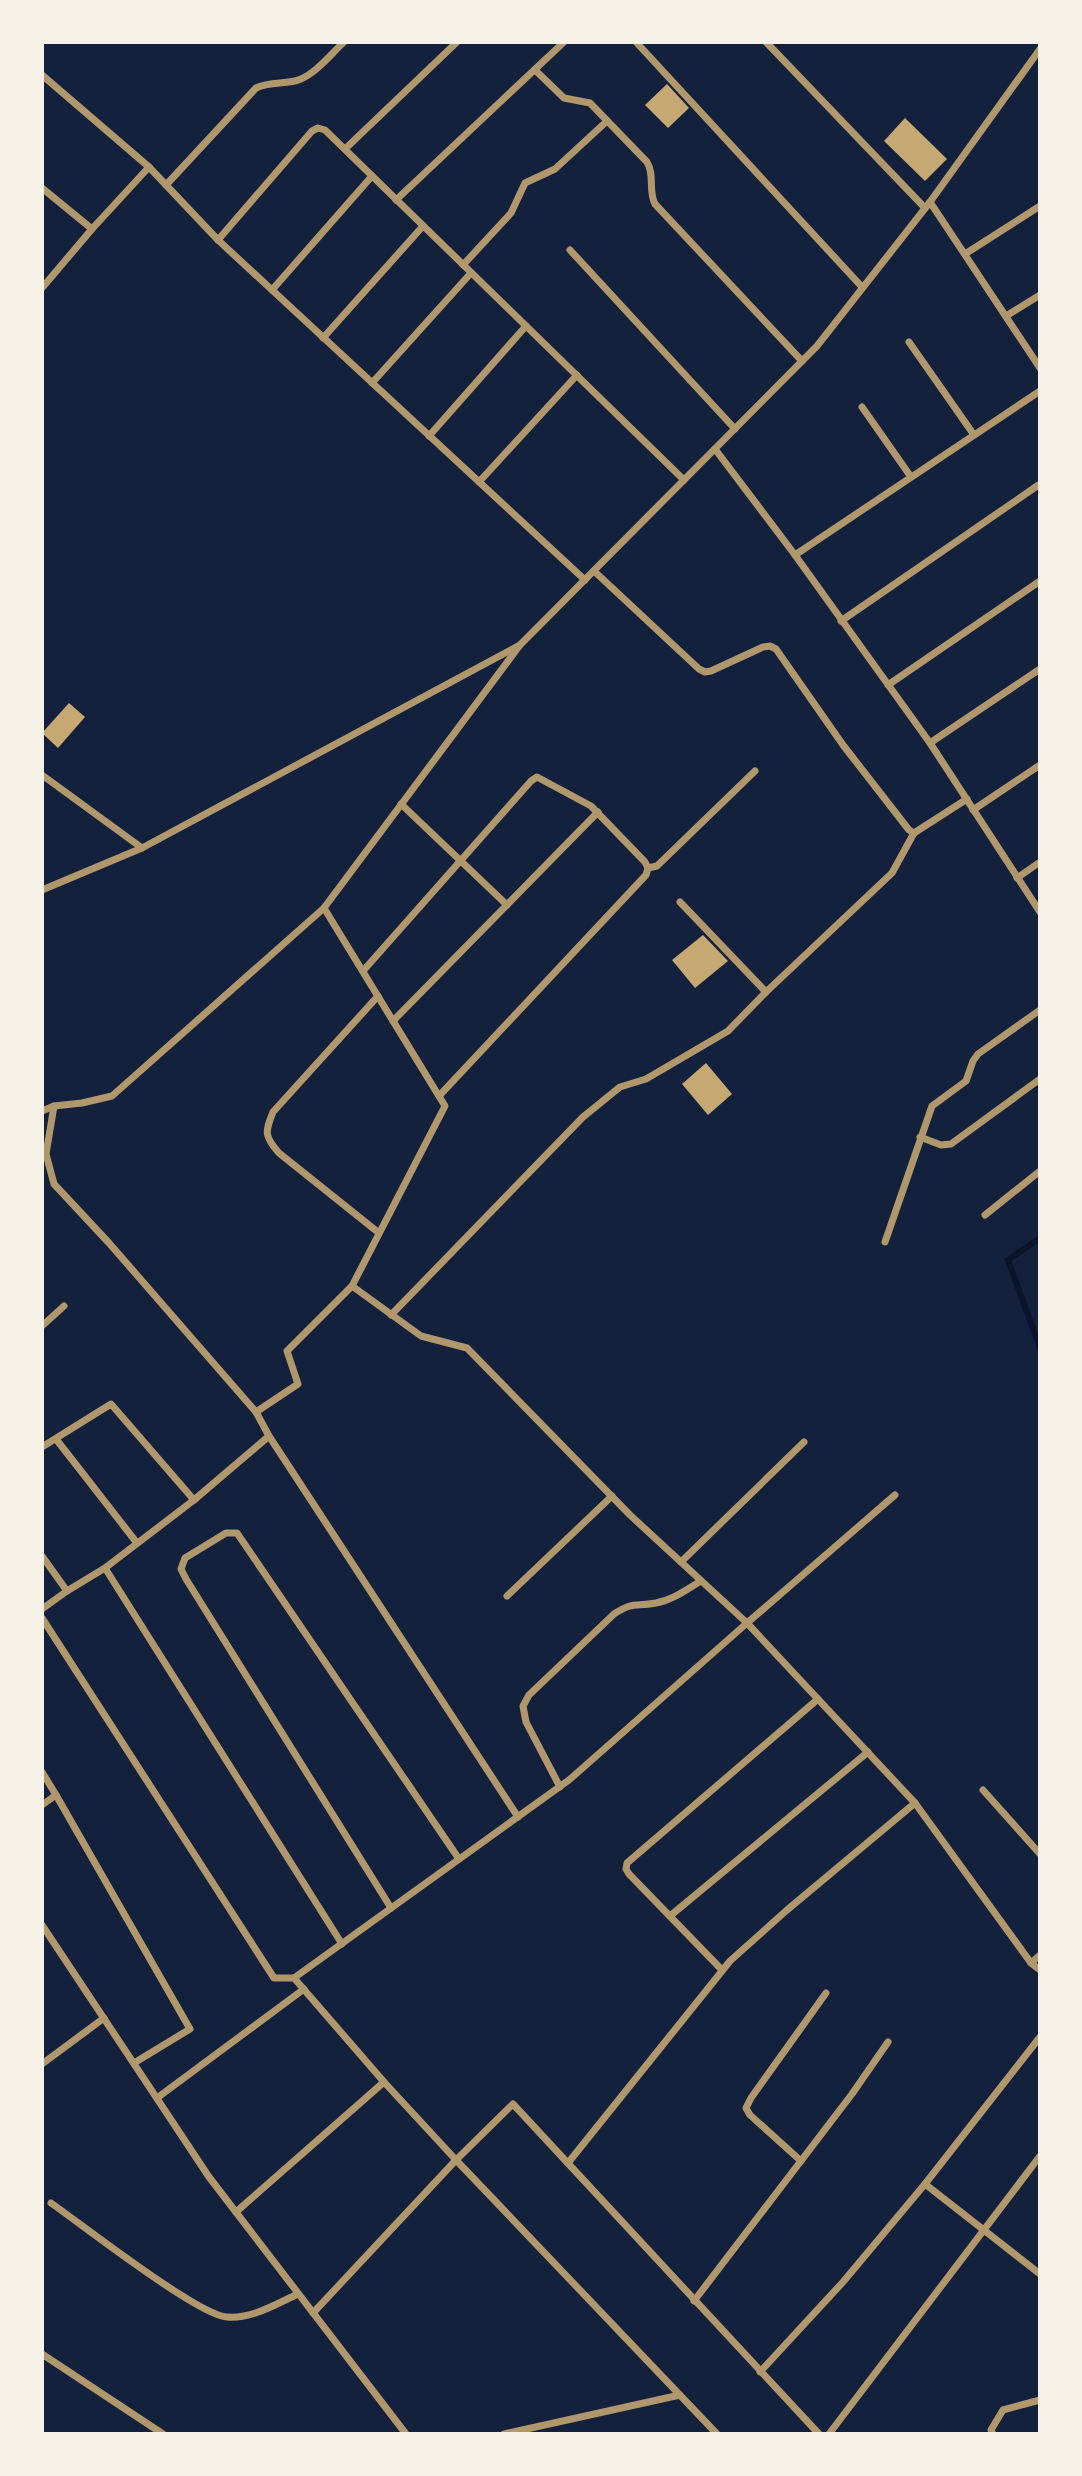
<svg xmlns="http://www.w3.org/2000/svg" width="1082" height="2476" font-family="'Asap Condensed',sans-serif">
<rect width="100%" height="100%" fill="#14213d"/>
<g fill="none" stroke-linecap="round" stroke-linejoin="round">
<path stroke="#0b132b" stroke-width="6" d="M1040,1238L1008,1260L1040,1348"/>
</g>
<g fill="#c6a872">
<path d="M667,84L689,108L668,128L645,105Z"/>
<path d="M905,118L947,159L925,181L884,141Z"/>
<path d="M69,703L85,717L58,748L42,733Z"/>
<path d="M703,935L728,961L695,988L672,960Z"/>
<path d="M706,1063L732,1094L708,1115L682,1084Z"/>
</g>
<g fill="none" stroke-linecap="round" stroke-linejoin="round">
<g stroke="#b1986c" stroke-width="7">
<path d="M636,42L862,287"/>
<path d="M766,42L925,208"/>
<path d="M535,70L564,98L590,103L647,162C655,175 648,191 655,204L802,361"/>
<path d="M42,75L149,167"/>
<path d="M345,149L457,42"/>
<path d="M166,185L256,88C271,81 287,85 301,79C317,72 331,54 344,42"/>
<path d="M42,188L92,229L149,167L218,240L585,580"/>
<path d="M396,200L564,42"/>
<path d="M930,202L1040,368"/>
<path d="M218,240L312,131L318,128L325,130L684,480"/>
<path d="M570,250L735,429"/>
<path d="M965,254L1040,206"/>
<path d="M463,265L511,213L525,183L555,169L607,121"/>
<path d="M42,288L92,229"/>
<path d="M272,290L372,176"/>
<path d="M1006,316L1040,295"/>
<path d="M323,338L423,226"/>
<path d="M909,342L974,435"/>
<path d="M372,383L471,273"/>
<path d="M862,407L911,477"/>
<path d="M429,436L526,326"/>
<path d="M715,449L795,555L930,743L1040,912"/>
<path d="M479,482L577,375"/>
<path d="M795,555L1040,391"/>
<path d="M594,571L699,669L705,672L711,671L763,647L770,646L776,649L843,745L909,830L914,833L967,799"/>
<path d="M841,621L1040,484"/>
<path d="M520,645L324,908L445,1106L352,1286L421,1336L467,1348L630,1515L747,1623L895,1495"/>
<path d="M888,685L1040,581"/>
<path d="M930,743L1040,669"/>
<path d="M42,775L142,848"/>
<path d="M401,804L507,905"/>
<path d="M973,810L1040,765"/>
<path d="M648,868L657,866L755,771"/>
<path d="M1017,878L1040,862"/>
<path d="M42,890L142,848L520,645L817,346L930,202L1040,49"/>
<path d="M680,902L766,992"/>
<path d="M363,971L531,781L537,777L591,806L645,862L648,868L646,875L439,1096"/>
<path d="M378,996L273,1112C265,1132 264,1136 279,1153L379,1233"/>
<path d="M393,1021L598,812"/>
<path d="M54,1106L46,1154L54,1184L109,1243L256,1412L298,1384L287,1351L352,1286"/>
<path d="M42,1111L54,1106L82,1103L112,1096L324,908"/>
<path d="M920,1137L941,1145L951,1144L1040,1079"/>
<path d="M985,1215L1040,1171"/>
<path d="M885,1242L932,1106L966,1081L973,1061L978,1054L1040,1010"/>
<path d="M391,1315L583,1117L620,1087L646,1079L728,1031L766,992L892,873L914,833"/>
<path d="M42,1326L64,1306"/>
<path d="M269,1436L518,1817"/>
<path d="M56,1439L137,1543"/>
<path d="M42,1447L111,1404L194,1500L269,1436L256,1412"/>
<path d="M42,1556L67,1591L42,1609"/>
<path d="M681,1562L804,1442"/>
<path d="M105,1568L342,1944"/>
<path d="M67,1591L105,1568L194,1500"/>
<path d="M507,1596L612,1496"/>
<path d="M42,1618L274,1978H294"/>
<path d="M42,1772L56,1795L42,1805"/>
<path d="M560,1787L526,1722L523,1706L529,1695L614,1614C634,1601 635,1607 656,1603C673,1600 687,1589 701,1581"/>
<path d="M983,1790L1040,1854"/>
<path d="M56,1795L190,2029L134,2063"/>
<path d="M391,1908L186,1579L181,1569L185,1558L226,1533H237L459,1859"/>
<path d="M670,1916L868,1752"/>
<path d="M42,1925L209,2177L406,2434"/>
<path d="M1031,1963L1040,1955"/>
<path d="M722,1970L629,1874L626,1869L627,1863L818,1699"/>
<path d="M42,2064L104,2018"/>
<path d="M157,2098L304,1989"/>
<path d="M801,2161L750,2115L746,2108L751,2098L826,1993"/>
<path d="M568,2163L730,1961L787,1910L915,1803"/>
<path d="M925,2184L1040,2274"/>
<path d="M51,2203C81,2224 199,2316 227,2317C252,2319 276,2304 298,2294"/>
<path d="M236,2212L384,2082"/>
<path d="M694,2301L852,2094L888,2042"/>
<path d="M313,2313L456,2160L717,2434"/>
<path d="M42,2354L163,2434"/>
<path d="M760,2372L843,2282L925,2184L1040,2037"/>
<path d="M504,2434L680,2395"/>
<path d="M819,2434L513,2104L456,2160L384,2082L294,1978L569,1780L747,1623L915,1803L1031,1963L1040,1970"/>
<path d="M829,2434L1040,2156"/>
<path d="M993,2434L991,2430L1003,2410L1040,2400"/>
</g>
</g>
<rect width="1082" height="2476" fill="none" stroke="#f6f1e7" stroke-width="88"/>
</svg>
